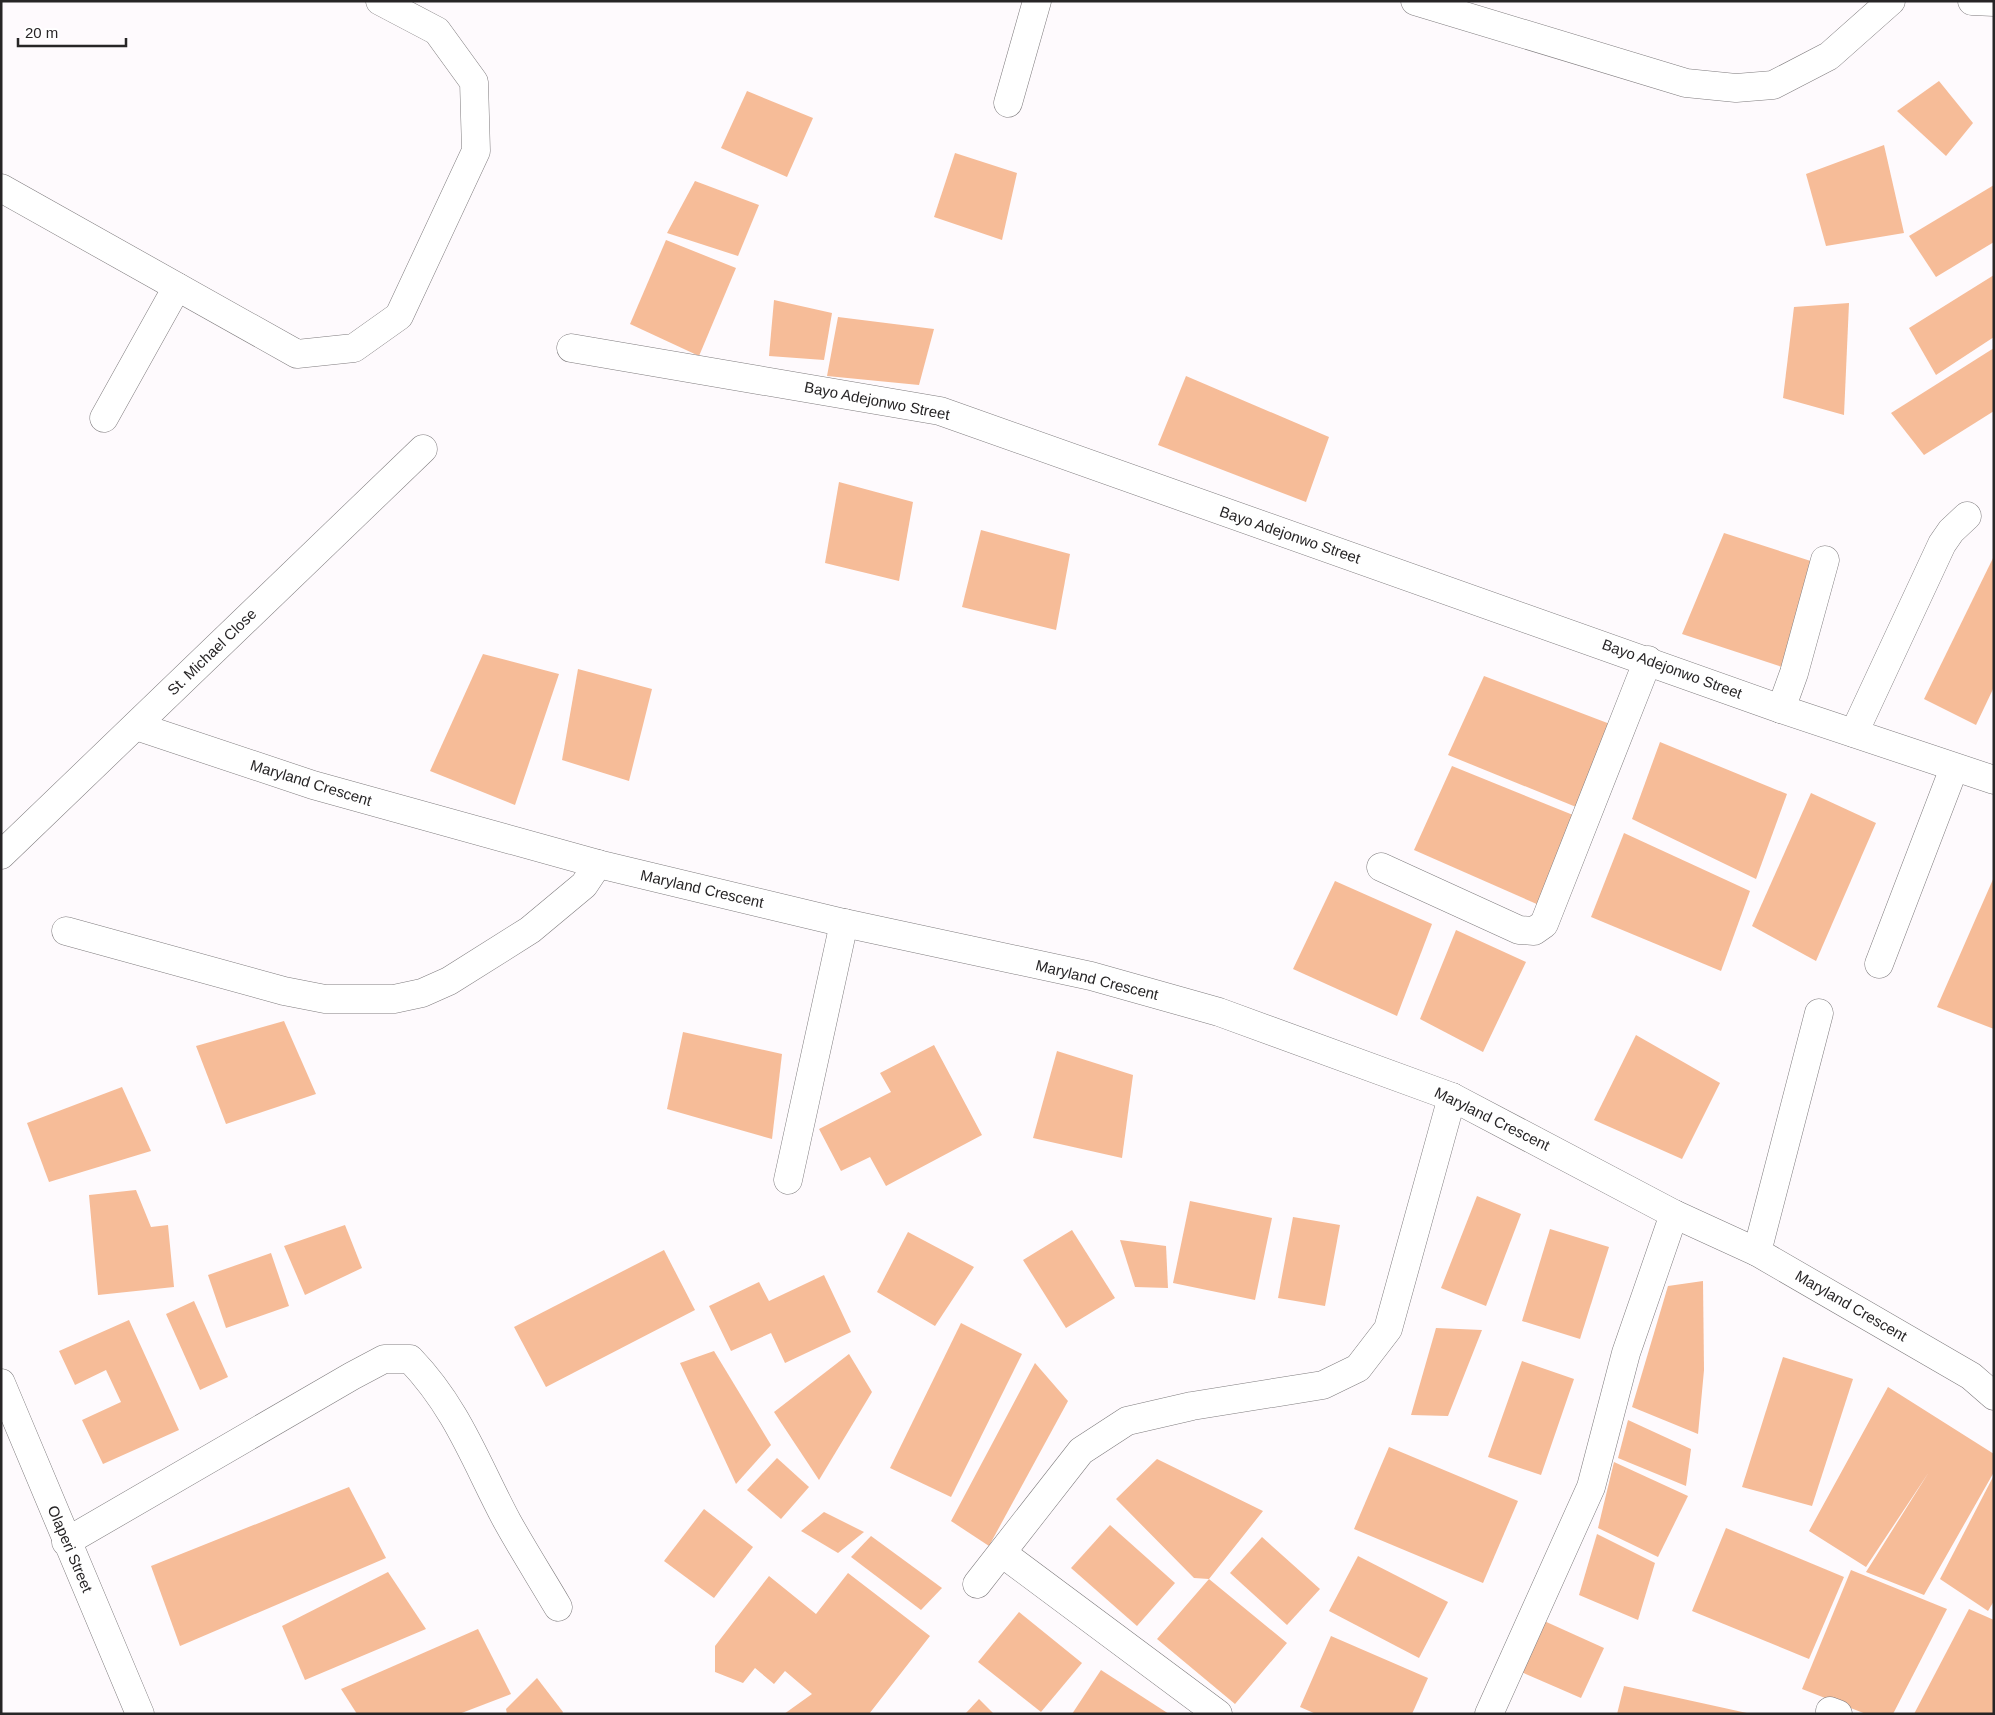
<svg xmlns="http://www.w3.org/2000/svg" width="1995" height="1715" font-family="Helvetica,sans-serif">
<rect width="100%" height="100%" fill="#fefafd"/>
<g fill="#f6bc98">
<path d="M1939,81L1973,123L1946,156L1897,111Z"/>
<path d="M747,91L813,118L787,177L721,148Z"/>
<path d="M1884,145L1904,233L1826,246L1806,174Z"/>
<path d="M955,153L1017,173L1002,240L934,217Z"/>
<path d="M695,181L759,205L738,256L667,233Z"/>
<path d="M1994,185V242L1936,277L1909,236Z"/>
<path d="M666,240L736,268L699,356L630,324Z"/>
<path d="M1994,275V337L1936,375L1909,328Z"/>
<path d="M774,300L832,313L824,360L769,356Z"/>
<path d="M1849,303L1844,415L1783,398L1794,307Z"/>
<path d="M838,317L934,329L919,385L827,376Z"/>
<path d="M1994,348V411L1924,455L1891,413Z"/>
<path d="M1186,376L1329,437L1306,502L1158,445Z"/>
<path d="M839,482L913,502L899,581L825,563Z"/>
<path d="M981,530L1070,554L1056,630L962,607Z"/>
<path d="M1724,533L1817,563L1785,668L1682,634Z"/>
<path d="M1994,556V687L1976,725L1924,699Z"/>
<path d="M483,654L559,674L515,805L430,771Z"/>
<path d="M578,669L652,689L629,781L562,760Z"/>
<path d="M1484,676L1610,724L1581,809L1448,755Z"/>
<path d="M1660,742L1787,794L1756,879L1632,819Z"/>
<path d="M1452,766L1573,815L1539,905L1414,850Z"/>
<path d="M1811,793L1876,823L1816,961L1752,926Z"/>
<path d="M1624,833L1750,891L1721,971L1591,917Z"/>
<path d="M1994,877V1029L1937,1007Z"/>
<path d="M1335,881L1432,924L1397,1016L1293,969Z"/>
<path d="M1456,930L1526,962L1483,1052L1420,1019Z"/>
<path d="M284,1021L316,1094L226,1124L196,1046Z"/>
<path d="M683,1032L782,1054L772,1139L667,1109Z"/>
<path d="M1636,1035L1720,1083L1682,1159L1594,1120Z"/>
<path d="M934,1045L982,1135L886,1186L870,1157L841,1171L819,1129L891,1092L880,1073Z"/>
<path d="M1057,1051L1133,1075L1122,1158L1033,1138Z"/>
<path d="M122,1087L151,1151L49,1182L27,1123Z"/>
<path d="M136,1190L151,1227L168,1225L174,1287L98,1295L89,1195Z"/>
<path d="M1477,1196L1521,1214L1486,1306L1441,1288Z"/>
<path d="M1190,1201L1272,1218L1255,1300L1173,1283Z"/>
<path d="M1293,1217L1340,1225L1325,1306L1278,1298Z"/>
<path d="M345,1225L362,1268L305,1295L284,1246Z"/>
<path d="M1550,1229L1609,1247L1580,1339L1522,1321Z"/>
<path d="M1072,1230L1115,1298L1066,1328L1023,1260Z"/>
<path d="M908,1232L974,1267L935,1326L877,1292Z"/>
<path d="M1120,1240L1166,1246L1168,1288L1135,1287Z"/>
<path d="M664,1250L695,1310L546,1387L514,1327Z"/>
<path d="M271,1253L289,1306L226,1328L208,1275Z"/>
<path d="M824,1275L851,1332L785,1363L771,1333L731,1351L709,1306L759,1282L769,1301Z"/>
<path d="M1703,1281L1704,1370L1698,1434L1632,1407L1668,1286Z"/>
<path d="M194,1301L228,1377L200,1390L166,1314Z"/>
<path d="M129,1320L179,1430L103,1464L82,1420L121,1402L106,1370L75,1385L59,1351Z"/>
<path d="M961,1323L1022,1354L951,1497L890,1468Z"/>
<path d="M1436,1328L1482,1330L1448,1416L1411,1415Z"/>
<path d="M714,1351L771,1445L736,1484L680,1363Z"/>
<path d="M849,1354L872,1392L819,1480L774,1412Z"/>
<path d="M1783,1357L1853,1379L1812,1506L1742,1487Z"/>
<path d="M1522,1361L1574,1379L1541,1475L1488,1457Z"/>
<path d="M1035,1363L1068,1401L989,1546L951,1521Z"/>
<path d="M1888,1387L1994,1454V1472L1924,1595L1866,1572L1929,1472L1866,1567L1809,1531Z"/>
<path d="M1628,1420L1691,1449L1686,1486L1618,1458Z"/>
<path d="M1389,1447L1518,1501L1483,1583L1354,1529Z"/>
<path d="M777,1458L809,1487L781,1519L747,1490Z"/>
<path d="M1157,1459L1263,1511L1209,1579L1287,1643L1235,1704L1157,1639L1209,1579L1194,1578L1116,1499Z"/>
<path d="M1614,1462L1688,1496L1658,1557L1598,1528Z"/>
<path d="M1994,1475V1601L1988,1611L1940,1579Z"/>
<path d="M349,1487L386,1558L180,1646L151,1566Z"/>
<path d="M704,1509L753,1547L714,1598L664,1561Z"/>
<path d="M824,1512L864,1532L838,1553L801,1531Z"/>
<path d="M1110,1525L1175,1583L1137,1626L1071,1568Z"/>
<path d="M1726,1528L1844,1577L1809,1659L1692,1611Z"/>
<path d="M1597,1534L1655,1563L1638,1620L1579,1595Z"/>
<path d="M871,1536L942,1588L921,1610L851,1557Z"/>
<path d="M1262,1537L1320,1589L1287,1625L1230,1573Z"/>
<path d="M1358,1556L1448,1602L1419,1658L1329,1611Z"/>
<path d="M1851,1570L1947,1609L1893,1714H1866L1802,1689Z"/>
<path d="M388,1572L426,1629L305,1680L282,1626Z"/>
<path d="M848,1573L930,1636L869,1714H784L812,1694L785,1671L774,1684L755,1668L743,1683L715,1672V1646L769,1576L816,1614Z"/>
<path d="M1969,1609L1994,1620V1714H1914Z"/>
<path d="M1019,1612L1082,1663L1041,1712L978,1662Z"/>
<path d="M1542,1620L1604,1648L1581,1698L1519,1671Z"/>
<path d="M478,1629L511,1694L459,1714H357L341,1689Z"/>
<path d="M1331,1636L1428,1678L1412,1714H1316L1300,1707Z"/>
<path d="M1101,1670L1169,1714H1072Z"/>
<path d="M537,1678L563,1712L562,1714H507L506,1709Z"/>
<path d="M1624,1686L1747,1713V1714H1617Z"/>
<path d="M979,1699L994,1714H965Z"/>
</g>
<g fill="none" stroke-linecap="round" stroke-linejoin="round">
<defs>
<g id="minor">
<path d="M1415,1L1686,83L1736,88L1773,85L1829,56L1891,1"/>
<path d="M1972,1L1994,2"/>
<path d="M1008,103L1037,1"/>
<path d="M1,188L297,354L354,348L399,316L476,151L474,82L437,31L380,1"/>
<path d="M571,348L940,411L1781,709L1994,780"/>
<path d="M104,418L177,287"/>
<path d="M1781,709L1794,673L1825,560"/>
<path d="M136,726L313,785L598,864L844,923L1091,976L1219,1012L1452,1097L1674,1214L1757,1252L1971,1376L1994,1396"/>
<path d="M1854,733L1942,544L1951,531L1967,516"/>
<path d="M1,855L423,449"/>
<path d="M1381,867L1519,930L1534,931L1544,924L1648,660"/>
<path d="M66,931L284,991L325,999H394L422,993L449,981L530,930L584,885L598,864"/>
<path d="M1879,964L1954,768"/>
<path d="M788,1180L844,923"/>
<path d="M1757,1252L1819,1013"/>
<path d="M1,1383L140,1714"/>
<path d="M66,1542L352,1376L384,1359H410C458,1409 476,1463 507,1521C523,1550 541,1578 558,1607"/>
<path d="M1002,1553L1218,1714"/>
<path d="M977,1584L1081,1451L1127,1421L1192,1406L1323,1385L1358,1368L1388,1329L1452,1097"/>
<path d="M1830,1711L1838,1714"/>
<path d="M1489,1714L1591,1487L1626,1353L1674,1214"/>
</g>
</defs>
<use href="#minor" stroke="#7f7c7e" stroke-width="29"/>
<use href="#minor" stroke="#fff" stroke-width="28"/>
</g>
<g text-anchor="middle" stroke-width="4" stroke-linejoin="round" paint-order="stroke">
<g font-size="15" fill="#272526" stroke="#fff">
<text transform="translate(877 401) rotate(11)" y="5">Bayo Adejonwo Street</text>
<text transform="translate(1290 535) rotate(19)" y="5">Bayo Adejonwo Street</text>
<text transform="translate(212 652) rotate(-44)" y="5">St. Michael Close</text>
<text transform="translate(1672 669) rotate(20)" y="5">Bayo Adejonwo Street</text>
<text transform="translate(311 783) rotate(17)" y="5">Maryland Crescent</text>
<text transform="translate(702 889) rotate(13)" y="5">Maryland Crescent</text>
<text transform="translate(1097 980) rotate(14)" y="5">Maryland Crescent</text>
<text transform="translate(1492 1119) rotate(26)" y="5">Maryland Crescent</text>
<text transform="translate(1851 1306) rotate(30)" y="5">Maryland Crescent</text>
<text transform="translate(70 1549) rotate(67)" y="5">Olaperi Street</text>
</g>
</g>
<rect width="1995" height="1715" fill="none" stroke="#272526" stroke-width="5"/>
<path d="M18 38v8h108v-8" fill="none" stroke="#272526" stroke-width="2.5"/>
<text x="25" y="38" font-size="15" fill="#272526" stroke="#ffffff" stroke-width="4" paint-order="stroke">20 m</text>
</svg>
